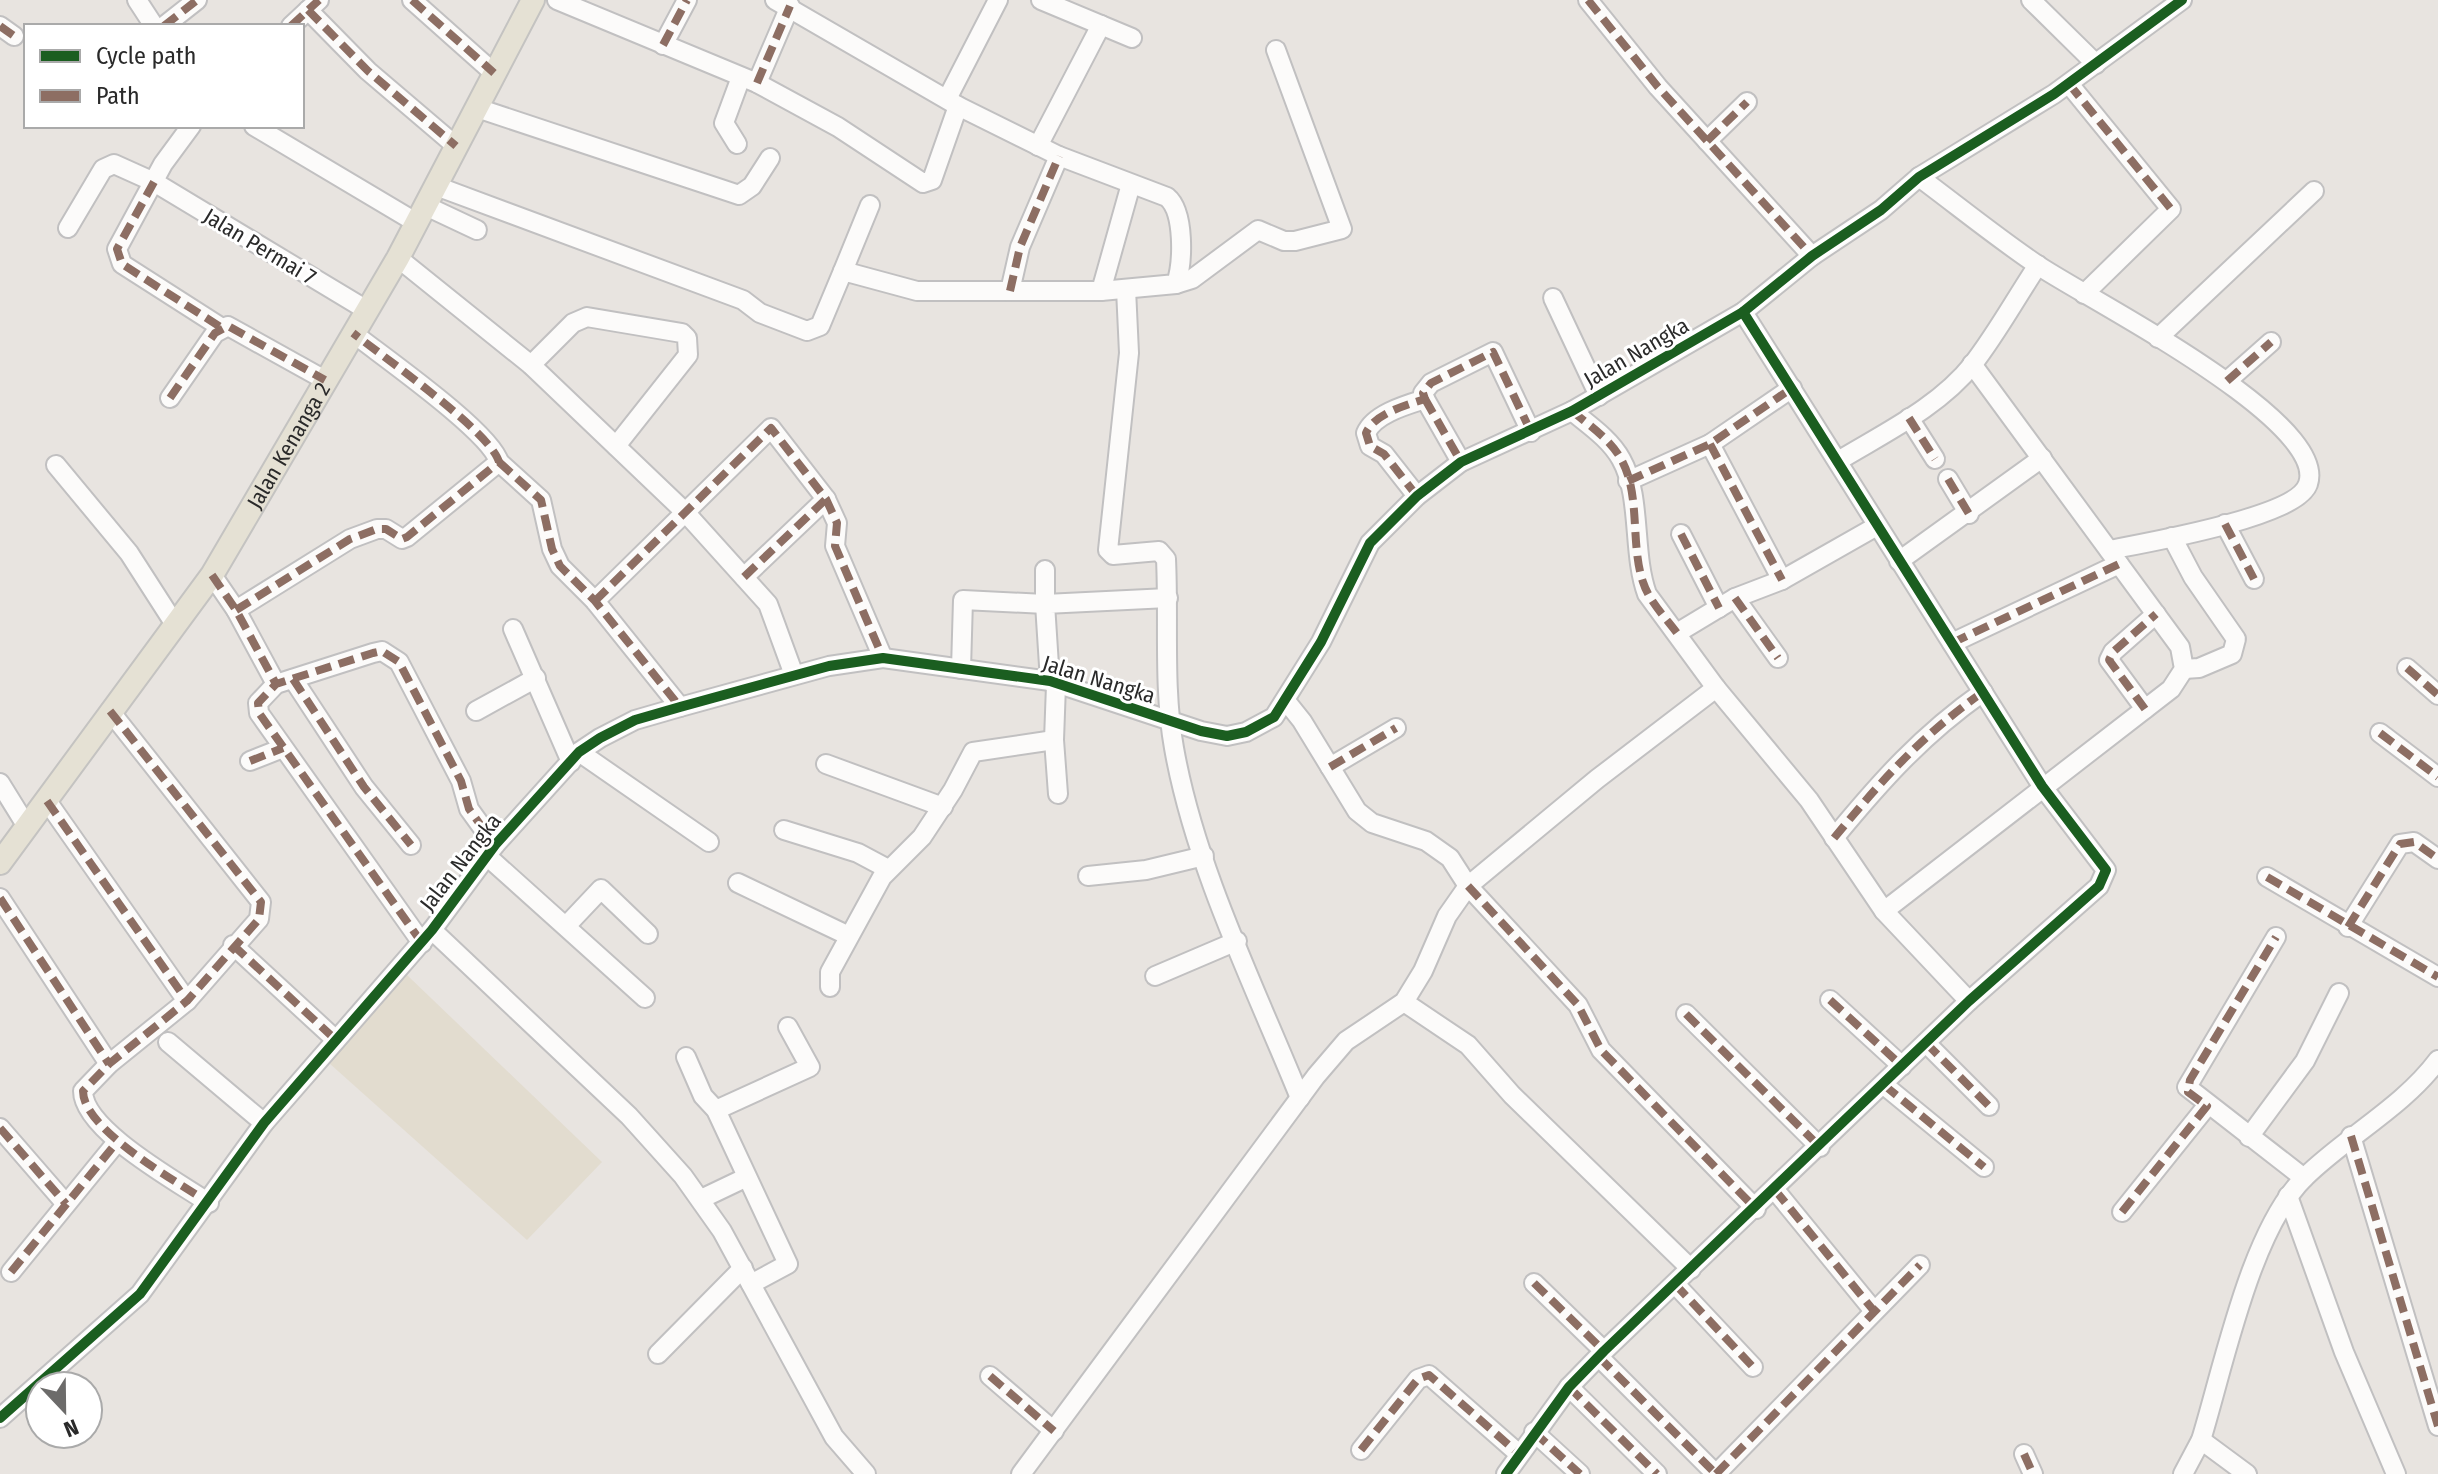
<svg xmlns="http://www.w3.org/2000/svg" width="2438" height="1474" font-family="'Fira Sans Condensed',sans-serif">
<rect width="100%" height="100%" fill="#e8e4e0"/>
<path fill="#e2dccf" d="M407,975L602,1162L527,1240L329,1063Z"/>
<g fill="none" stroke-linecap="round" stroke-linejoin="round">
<defs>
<g id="minor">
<path d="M137,0L154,26"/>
<path d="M412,0L494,73"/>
<path d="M557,0L757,83L838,127L923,183L932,180L958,106"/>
<path d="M1041,0L1132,38"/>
<path d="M1588,0L1658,87L1812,256"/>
<path d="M2031,0L2096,64"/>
<path d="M308,10L368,71L456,146"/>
<path d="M0,26L14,36"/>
<path d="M164,26L197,0"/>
<path d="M291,26L319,0"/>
<path d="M663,45L687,0"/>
<path d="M757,83L790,6"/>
<path d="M2069,84L2171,209L2084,294"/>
<path d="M947,99L998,0"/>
<path d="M477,108L739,195L752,186L770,158"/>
<path d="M191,126L163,164L117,249L122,264L222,328"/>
<path d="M254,126L417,223"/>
<path d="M1707,141L1747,102"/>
<path d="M737,144L724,123L741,77"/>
<path d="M1038,146L1101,25"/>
<path d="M1919,177C1958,206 1996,237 2036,264C2082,296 2330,420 2308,484C2297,517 2145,543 2109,550"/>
<path d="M436,186L743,300L760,313L807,331L820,326L843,271L917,291H1101L1176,284C1183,263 1185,212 1167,197L1059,156L958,106L775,0"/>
<path d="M426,206L477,230"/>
<path d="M68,228L103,169L114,164L154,182L365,309"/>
<path d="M398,258L531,365L685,512L768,604L794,675"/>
<path d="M843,271L870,205"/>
<path d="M1176,284L1192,279L1258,230L1284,241H1295L1342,229L1276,50"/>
<path d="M1126,289L1129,353L1108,550L1113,555L1159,551L1166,559C1169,621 1163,687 1174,748C1195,867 1255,987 1300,1098"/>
<path d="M1010,291L1020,247L1059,156"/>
<path d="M1101,291L1131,184"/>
<path d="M1553,298L1599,396"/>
<path d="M2158,338L2314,191"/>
<path d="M531,365L573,323L587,317L682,333L687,338L688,355L616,446"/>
<path d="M2227,381L2271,342"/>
<path d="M170,398L215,333L228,326L325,380"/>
<path d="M1425,399L1461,462"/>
<path d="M1572,411C1589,425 1610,439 1621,459C1642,496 1632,553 1647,594L1716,688L1809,800L1884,911L1969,1001"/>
<path d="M1909,418L1935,459"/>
<path d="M1710,444L1782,580"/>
<path d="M1838,461C1884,433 1939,407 1973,364C1997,333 2016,298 2038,265"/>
<path d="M499,462L541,500L552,549L560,566L595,601L680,707"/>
<path d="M56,465L129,553L174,623"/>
<path d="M1948,479L1969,514"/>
<path d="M1628,481L1710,444L1792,388"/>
<path d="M1417,496L1384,454L1370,446L1366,433C1374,414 1406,405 1425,399L1423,393L1431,383L1493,352L1531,432"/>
<path d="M2225,524L2254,579"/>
<path d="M1681,534L1719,608"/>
<path d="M2172,537L2193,577L2236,639L2232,654L2199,668L2184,669"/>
<path d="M1899,561L2042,458"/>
<path d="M212,575L236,610L276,684"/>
<path d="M744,577L826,499"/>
<path d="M1735,598L1778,658"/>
<path d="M595,601L771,428L826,499L837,523L835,546L883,658"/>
<path d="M236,610L350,539L377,529H386L402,539L407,537L499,462C491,432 382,356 353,333"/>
<path d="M513,629L571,762"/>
<path d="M1677,633L1735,598L1782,580L1877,526"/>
<path d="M1952,643L2119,564"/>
<path d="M2407,668L2438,695"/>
<path d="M961,669L963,600L1045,604V570"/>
<path d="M293,679L364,787L411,845"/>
<path d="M1050,681L1045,604L1168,598"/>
<path d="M1056,685L1054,740L1058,794"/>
<path d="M1286,701L1302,721L1357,811L1372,823L1426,841L1450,858L1468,886L1578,1005L1601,1050L1756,1209"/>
<path d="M2145,709L2109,660L2113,652L2156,614"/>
<path d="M110,711L261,902L259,919L187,1001L109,1064L83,1091C83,1130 178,1182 209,1203"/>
<path d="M476,711L536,678"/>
<path d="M2380,733L2438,777"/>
<path d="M579,752L709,842"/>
<path d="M250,761L283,748"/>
<path d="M826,764L943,807"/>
<path d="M1330,767L1396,728"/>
<path d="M0,783L26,825"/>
<path d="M47,801L187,1001"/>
<path d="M784,830L858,853L888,869"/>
<path d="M1834,838C1881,781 1922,735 1983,692"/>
<path d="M488,857L645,998"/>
<path d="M1088,876L1146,870L1204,856"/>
<path d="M2267,877L2438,977"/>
<path d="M738,883L849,936"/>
<path d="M0,898L109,1064"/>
<path d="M1884,911L2171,689L2184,669L2180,647L1972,364"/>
<path d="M567,925L601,889L648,934"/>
<path d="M2348,927L2400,844L2414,842L2438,859"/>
<path d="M432,930L629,1116L683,1176L722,1231L834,1437L866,1474"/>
<path d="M2276,937L2187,1087L2304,1178"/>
<path d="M422,943L259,713L258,703L276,684L373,653L382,651L399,662L461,781L469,809L495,845"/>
<path d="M233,945L336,1040"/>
<path d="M1155,976L1237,941"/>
<path d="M830,987V972L882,877L922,837L953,790L973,752L1054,740"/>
<path d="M1830,1000L1902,1066"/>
<path d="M1404,1002L1468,1045L1512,1095L1691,1269"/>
<path d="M1686,1014L1820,1147"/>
<path d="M168,1042L264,1123"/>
<path d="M1926,1043L1989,1106"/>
<path d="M686,1057L703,1096L716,1110L788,1264L751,1284"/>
<path d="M1884,1085L1984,1167"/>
<path d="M716,1110L810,1067L788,1027"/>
<path d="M0,1128L66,1204"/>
<path d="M2351,1136L2438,1426"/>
<path d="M2249,1137L2305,1061L2339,993"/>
<path d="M1775,1190L1874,1311"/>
<path d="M2288,1196L2344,1352L2396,1474"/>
<path d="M701,1199L745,1178"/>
<path d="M2122,1212L2207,1106"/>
<path d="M11,1272L117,1142"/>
<path d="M1534,1283L1604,1351"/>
<path d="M1675,1284L1753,1367"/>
<path d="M658,1354L743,1268"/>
<path d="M1599,1357L1716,1474"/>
<path d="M990,1376L1054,1431"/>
<path d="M1569,1387L1657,1474"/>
<path d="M0,1418L140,1294L264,1123L432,930L495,845L579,752L600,738L635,720L680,707L829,666L883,658L1050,681L1201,731L1227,736L1246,732L1274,717L1321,642L1370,543L1417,496L1461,462L1572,411L1743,312L1812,256L1881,210L1919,177L2054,94L2182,0"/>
<path d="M1534,1432L1580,1474"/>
<path d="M2201,1440L2247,1474"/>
<path d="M1361,1450L1418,1379L1429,1375L1519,1454"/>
<path d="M2024,1454L2033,1474"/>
<path d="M1021,1474L1316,1076L1346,1041L1404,1002L1423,971L1447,916L1468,886L1597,779L1716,688"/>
<path d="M1506,1474L1569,1387L1604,1351L1969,1001L2099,886L2106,870L2042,786L1743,312"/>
<path d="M1716,1474L1920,1265"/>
<path d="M2183,1474L2201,1440C2224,1365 2251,1229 2305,1177C2347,1136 2403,1107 2438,1060"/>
</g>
<g id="major">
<path id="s1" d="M0,863L212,575L398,258L533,0"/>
</g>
</defs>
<use href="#minor" stroke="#c1c0c1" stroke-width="22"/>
<use href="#major" stroke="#c4c3c1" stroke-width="26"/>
<use href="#minor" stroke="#fcfbfa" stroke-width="18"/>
<use href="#major" stroke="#e5e1d4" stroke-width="22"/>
<g stroke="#8d6e63" stroke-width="8" stroke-dasharray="16 8" stroke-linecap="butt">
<path d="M412,0L494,73"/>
<path d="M1588,0L1658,87L1812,256"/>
<path d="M308,10L368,71L456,146"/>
<path d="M0,26L14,36"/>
<path d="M164,26L197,0"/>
<path d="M291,26L319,0"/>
<path d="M663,45L687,0"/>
<path d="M757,83L790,6"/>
<path d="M2069,84L2171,209"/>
<path d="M1707,141L1747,102"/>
<path d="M154,182L117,249L122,264L222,328"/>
<path d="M1010,291L1020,247L1059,156"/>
<path d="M2227,381L2271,342"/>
<path d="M170,398L215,333L228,326L325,380"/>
<path d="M1425,399L1461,462"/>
<path d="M1572,411C1589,425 1610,439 1621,459C1641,494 1630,544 1643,582C1649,601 1665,617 1677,633"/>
<path d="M1909,418L1935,459"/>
<path d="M1710,444L1782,580"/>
<path d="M499,462L541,500L552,549L560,566L595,601L680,707"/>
<path d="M1948,479L1969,514"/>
<path d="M1628,481L1710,444L1792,388"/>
<path d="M1417,496L1384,454L1370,446L1366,433C1374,414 1406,405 1425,399L1423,393L1431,383L1493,352L1531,432"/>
<path d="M2225,524L2254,579"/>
<path d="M1681,534L1719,608"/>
<path d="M212,575L236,610L276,684"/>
<path d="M744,577L826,499"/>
<path d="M1735,598L1778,658"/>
<path d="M595,601L771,428L826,499L837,523L835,546L883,658"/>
<path d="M236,610L350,539L377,529H386L402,539L407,537L499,462C491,432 382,356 353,333"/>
<path d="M1952,643L2119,564"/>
<path d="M2407,668L2438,695"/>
<path d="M293,679L364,787L411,845"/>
<path d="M2145,709L2109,660L2113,652L2156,614"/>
<path d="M110,711L261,902L259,919L187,1001L109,1064L83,1091C83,1130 178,1182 209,1203"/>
<path d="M2380,733L2438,777"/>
<path d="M250,761L283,748"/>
<path d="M1330,767L1396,728"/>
<path d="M47,801L187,1001"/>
<path d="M1834,838C1881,781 1922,735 1983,692"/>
<path d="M2267,877L2438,977"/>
<path d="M1468,886L1578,1005L1601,1050L1756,1209"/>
<path d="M0,898L109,1064"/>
<path d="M2348,927L2400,844L2414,842L2438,859"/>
<path d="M422,943L259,713L258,703L276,684L373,653L382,651L399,662L461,781L469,809L495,845"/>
<path d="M233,945L336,1040"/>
<path d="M1830,1000L1902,1066"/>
<path d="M1686,1014L1820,1147"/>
<path d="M1926,1043L1989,1106"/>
<path d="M1884,1085L1984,1167"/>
<path d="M0,1128L66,1204"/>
<path d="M2351,1136L2438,1426"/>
<path d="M1775,1190L1874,1311"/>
<path d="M2122,1212L2207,1106L2188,1092L2190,1080L2276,937"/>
<path d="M11,1272L117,1142"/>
<path d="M1534,1283L1604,1351"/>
<path d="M1675,1284L1753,1367"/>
<path d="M1599,1357L1716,1474"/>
<path d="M990,1376L1054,1431"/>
<path d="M1569,1387L1657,1474"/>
<path d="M1534,1432L1580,1474"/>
<path d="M1361,1450L1418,1379L1429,1375L1519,1454"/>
<path d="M2024,1454L2033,1474"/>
<path d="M1716,1474L1920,1265"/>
</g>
<defs>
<g id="cycleway">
<path d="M0,1418L140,1294L264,1123L432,930L495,845L579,752L600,738L635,720L680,707L829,666L883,658L1050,681L1201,731L1227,736L1246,732L1274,717L1321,642L1370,543L1417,496L1461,462L1572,411L1743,312L1812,256L1881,210L1919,177L2054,94L2182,0"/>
<path d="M1506,1474L1569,1387L1604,1351L1969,1001L2099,886L2106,870L2042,786L1743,312"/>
</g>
</defs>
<use href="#cycleway" stroke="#fff" stroke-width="15"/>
<use href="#cycleway" stroke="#1b5e20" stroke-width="10"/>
</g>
<g text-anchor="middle" stroke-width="6" stroke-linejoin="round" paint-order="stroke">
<g font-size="22" fill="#2a2a2a" stroke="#fff">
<text transform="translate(260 246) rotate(31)" y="8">Jalan Permai 7</text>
<text transform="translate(1636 352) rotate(-30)" y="8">Jalan Nangka</text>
<text dy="8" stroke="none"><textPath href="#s1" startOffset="508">Jalan Kenanga 2</textPath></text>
<text transform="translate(1099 679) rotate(17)" y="8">Jalan Nangka</text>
<text transform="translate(460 862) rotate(-52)" y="8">Jalan Nangka</text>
</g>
</g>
<rect x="24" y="24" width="280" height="104" fill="#ffffff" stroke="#aaaaaa" stroke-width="2"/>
<rect x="40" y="50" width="40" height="12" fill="#1b5e20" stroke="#aaaaaa" stroke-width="2"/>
<text x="96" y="64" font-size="24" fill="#2a2a2a">Cycle path</text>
<rect x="40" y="90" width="40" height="12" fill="#8d6e63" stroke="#aaaaaa" stroke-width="2"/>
<text x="96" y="104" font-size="24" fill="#2a2a2a">Path</text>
<g transform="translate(64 1410) rotate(158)"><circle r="38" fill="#ffffff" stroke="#aaaaaa" stroke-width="2"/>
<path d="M0-6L14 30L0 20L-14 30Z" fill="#6c6b6a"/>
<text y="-12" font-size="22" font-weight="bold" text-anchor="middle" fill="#2a2a2a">N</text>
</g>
</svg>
